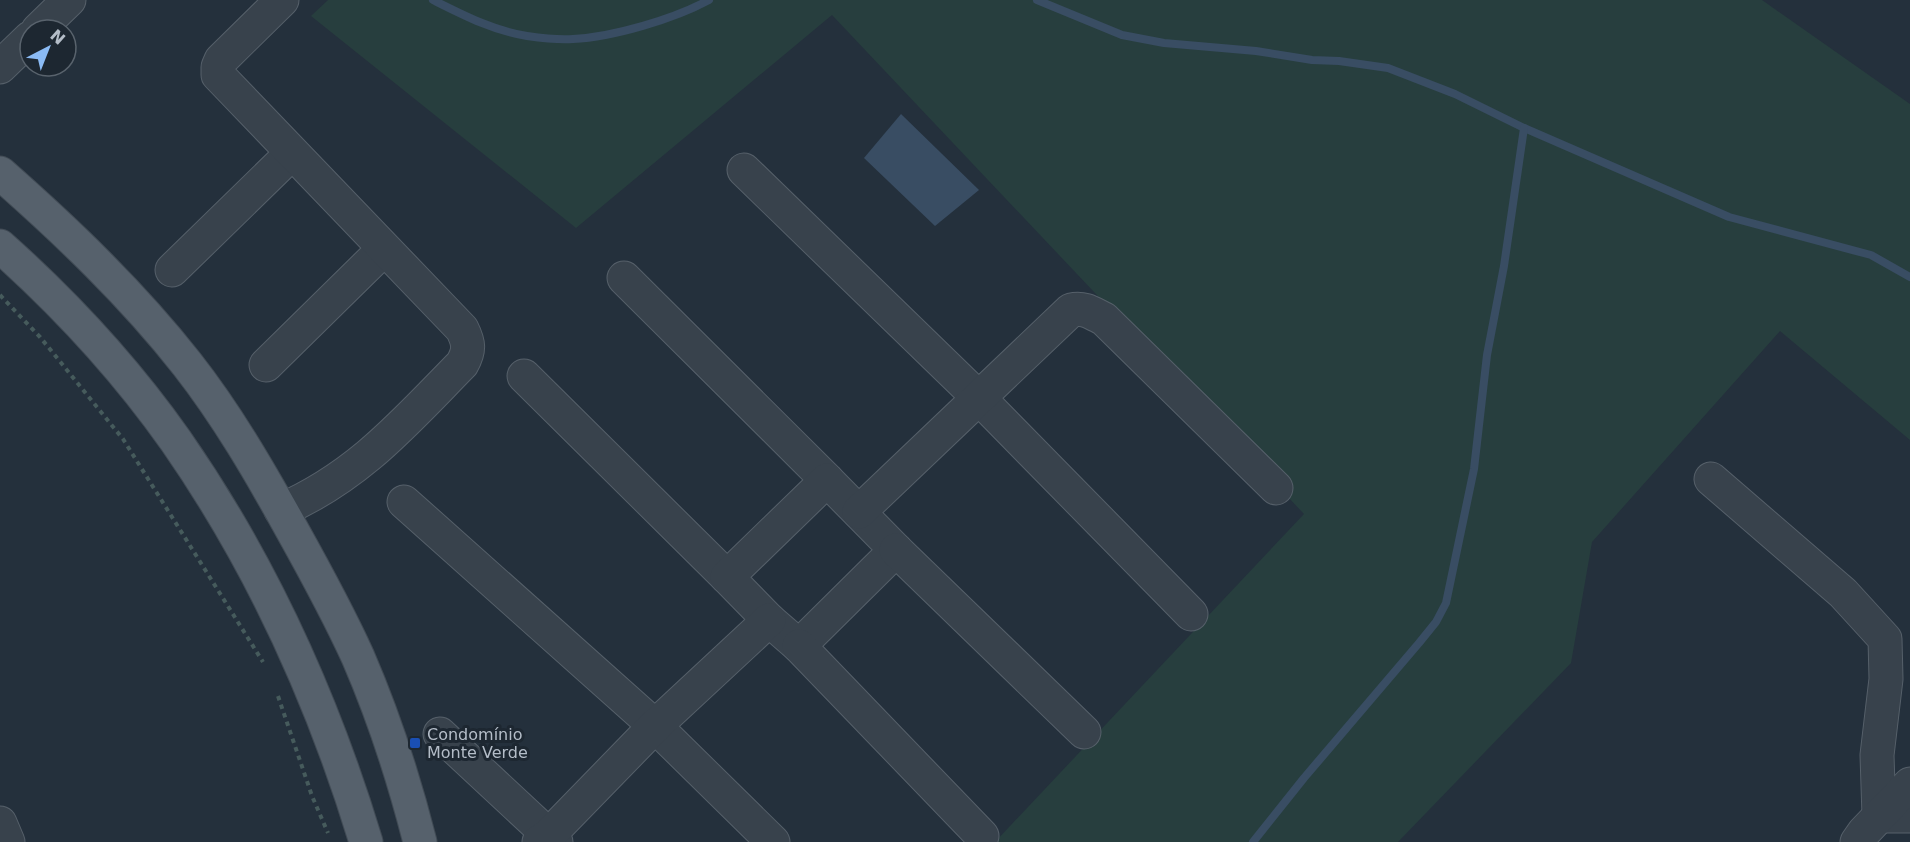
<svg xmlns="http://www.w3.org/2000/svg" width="1910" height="842" font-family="'DejaVu Sans',sans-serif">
<rect width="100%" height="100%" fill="#24303c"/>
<path fill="#273e3e" d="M328,0H1762L1910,104V440L1780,331L1592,542L1571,663L1398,842H995L1304,514L832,15L576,228L311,16Z"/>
<path fill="#394d63" d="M901,114L979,190L935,226L864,158Z"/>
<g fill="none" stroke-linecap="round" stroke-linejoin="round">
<g stroke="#394d63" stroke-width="8">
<path d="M433,0C463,15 494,31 527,36C541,38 559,40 573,39C613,37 674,19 709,0"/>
<path d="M1037,0L1122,35L1164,43L1256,51L1312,60L1339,61L1388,68L1455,94L1524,128L1729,217L1871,255L1910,277"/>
<path d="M1253,842L1304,778L1419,643L1436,622L1446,603L1474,469L1487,355L1504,266L1524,128"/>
</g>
<defs>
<g id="minor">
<path d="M38,30L69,0"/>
<path d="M0,67L30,38"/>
<path d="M744,170L980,399L1191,614"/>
<path d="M172,270L292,153"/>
<path d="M624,278L827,480"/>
<path d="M266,365L384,249"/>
<path d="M524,376L727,577"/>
<path d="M1711,479L1843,593L1885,639L1886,679L1877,755L1879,816H1910"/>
<path d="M827,480L896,550L799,646L769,620L727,577Z"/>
<path d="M404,502L655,726L773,842"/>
<path d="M281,510C358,477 405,422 462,364C470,350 469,343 462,329L218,75V67L221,60L282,0"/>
<path d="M859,512L1071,310C1084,307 1092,313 1104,319L1276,488"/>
<path d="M896,550L1084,732"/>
<path d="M799,646L982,836"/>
<path d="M440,734L556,842"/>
<path d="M0,823L8,842"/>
<path d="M539,842L549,835L655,726L769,620"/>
<path d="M1857,842L1864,832L1910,784"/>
</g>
<g id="major">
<path d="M0,173C67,232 132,294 187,364C227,415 260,472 291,528C315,571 338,613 358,657C384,717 404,779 420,842"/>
<path d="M0,246C65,304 126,370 176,441C261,563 323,700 366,842"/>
</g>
</defs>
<use href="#minor" stroke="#56606a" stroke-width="35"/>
<use href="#major" stroke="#414b55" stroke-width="35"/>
<g stroke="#465b5c" stroke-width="4" stroke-dasharray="4.5 4.5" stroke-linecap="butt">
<path d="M0,295L40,337L123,439L263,662"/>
<path d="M278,696L312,796L328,833"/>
</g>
<use href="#minor" stroke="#38424c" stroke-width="33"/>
<use href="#major" stroke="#56616c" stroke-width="33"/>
</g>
<rect fill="#1a4fb4" stroke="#1d2731" stroke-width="2" x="409" y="737" width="12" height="12" rx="3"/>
<g text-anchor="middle" stroke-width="6" stroke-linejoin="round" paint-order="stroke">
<g font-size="16" fill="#b4bdc8" stroke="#1d2731" text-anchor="start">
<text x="427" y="740">Condomínio<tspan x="427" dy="18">Monte Verde</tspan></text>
</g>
</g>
<g transform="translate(48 48) rotate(42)"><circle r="28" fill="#1d2731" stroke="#59636d" stroke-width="1.5"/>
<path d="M0-4.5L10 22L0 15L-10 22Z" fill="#8bbbf5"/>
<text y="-9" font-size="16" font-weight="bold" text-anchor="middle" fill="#b4bdc8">N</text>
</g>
</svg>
